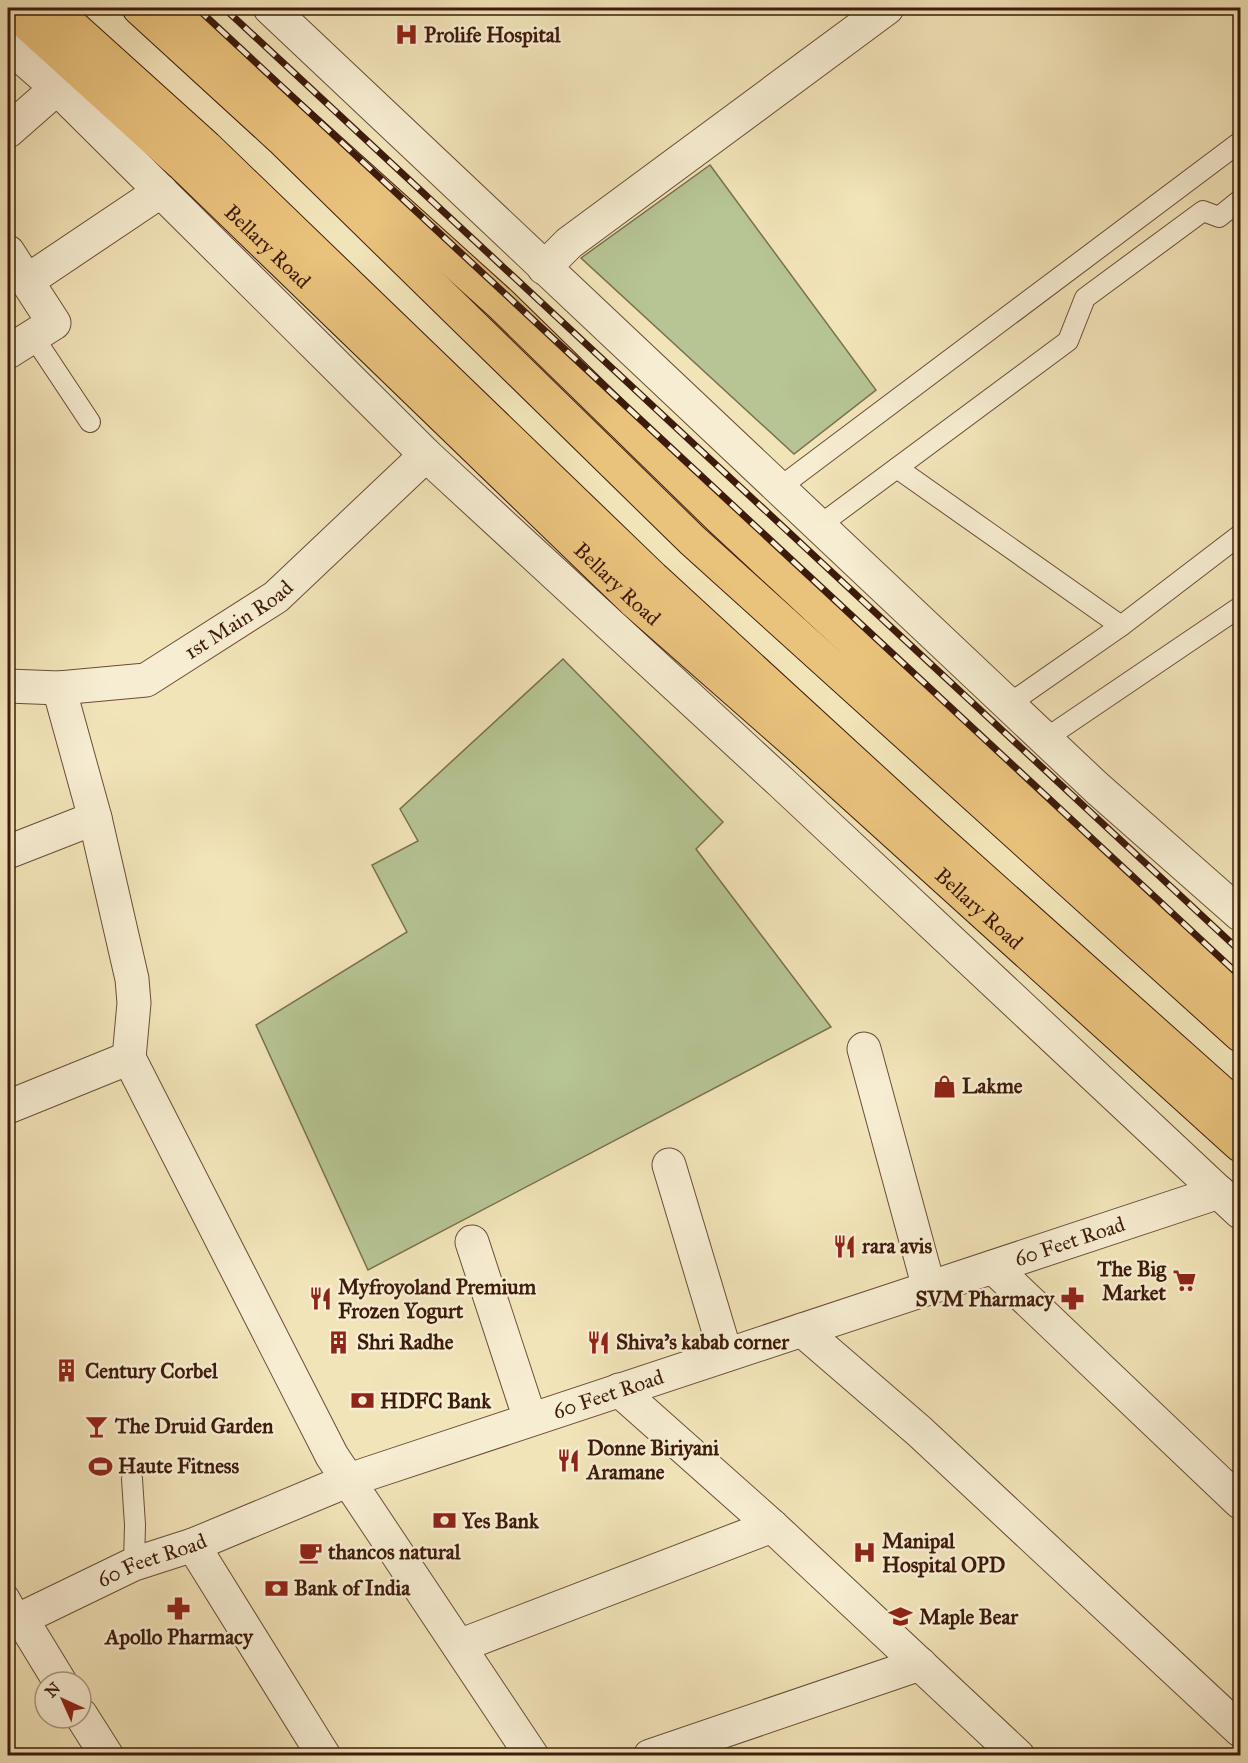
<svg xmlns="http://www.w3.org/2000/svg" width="1248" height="1763" font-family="'IM FELL Great Primer',serif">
<rect width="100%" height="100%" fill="#f2e4b9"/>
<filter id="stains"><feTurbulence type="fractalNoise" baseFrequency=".00333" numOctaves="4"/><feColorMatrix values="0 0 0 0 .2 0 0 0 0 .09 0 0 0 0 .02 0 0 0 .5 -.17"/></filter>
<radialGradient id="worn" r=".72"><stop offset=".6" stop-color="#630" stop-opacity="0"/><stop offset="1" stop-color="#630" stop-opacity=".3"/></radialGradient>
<g fill="#b6c593" stroke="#7a704f" stroke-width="1.5">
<path d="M710,165L876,390L794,454L581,258Z"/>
<path d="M563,659L723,822L696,849L831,1027L368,1270L256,1025L407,932L372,865L418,841L400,809Z"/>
</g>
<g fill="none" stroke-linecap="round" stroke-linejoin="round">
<defs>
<g id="service">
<path d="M33,336L90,422"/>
<path d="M897,468L1121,626"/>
<path d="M779,488L1240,142"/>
<path d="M820,525L1068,341L1085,298L1203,211L1219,217L1240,200"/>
<path d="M1009,704L1121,626L1240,535"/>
<path d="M1045,739L1240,607"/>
<path d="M132,1479L135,1525L134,1564"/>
<path d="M8,1595L21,1618"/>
</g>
<g id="minor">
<path d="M8,131L57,88"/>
<path d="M8,252L54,323L8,352"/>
<path d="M544,268L569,243L887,8"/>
<path d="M27,281L161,191"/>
<path id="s1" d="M8,686L59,688L146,680L276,597L426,455"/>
<path d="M59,688L95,818L132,979L134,1003L129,1058"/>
<path d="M8,852L95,818"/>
<path d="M864,1049L929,1288"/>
<path d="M8,1107L129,1058L332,1456L532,1756"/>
<path d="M669,1165L726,1355"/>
<path d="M472,1242L530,1419"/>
<path d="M993,1267L1240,1502"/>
<path d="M802,1330L919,1431L1240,1730"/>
<path d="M619,1390L772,1526L1018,1756"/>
<path d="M193,1545L324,1756"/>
<path d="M21,1618L60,1682"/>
<path d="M459,1646L772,1526"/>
<path d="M81,1715L107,1756"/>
<path d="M650,1756L920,1664"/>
</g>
<g id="tertiary">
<path d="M270,8L1097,788L1240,914"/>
<path d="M8,45L57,88L426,455L783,784L1240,1212"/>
<path id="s2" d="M8,1625L134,1564L193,1545L349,1480L1219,1192"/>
</g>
<g id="trunk">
<path id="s3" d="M10,8L182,164L633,600L808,754L1240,1145"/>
<path d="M52,8L206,147L653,578L933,835L1240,1109"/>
<path d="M139,8L282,139L692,540L1240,1035"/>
<path d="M173,8L501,304L720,518L1240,1001"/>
</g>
</defs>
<use href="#service" stroke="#6a4d36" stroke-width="22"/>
<use href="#minor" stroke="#6a4d36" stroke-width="35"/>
<use href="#tertiary" stroke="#6a4d36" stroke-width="35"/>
<use href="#trunk" stroke="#3d1b0b" stroke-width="35"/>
<use href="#service" stroke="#f7edd2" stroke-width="20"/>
<use href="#minor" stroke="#f7edd2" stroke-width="33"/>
<use href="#tertiary" stroke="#f7edd2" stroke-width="33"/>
<use href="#trunk" stroke="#e9c27c" stroke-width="33"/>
<defs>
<g id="rail">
<path d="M197,8L1240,976"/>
<path d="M224,8L1240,951"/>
</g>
</defs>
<use href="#rail" stroke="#3d1b0b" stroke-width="7"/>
<use href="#rail" stroke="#f7edd2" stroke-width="4.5" stroke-dasharray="14" stroke-linecap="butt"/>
</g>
<defs>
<symbol id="hospital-bare" viewBox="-9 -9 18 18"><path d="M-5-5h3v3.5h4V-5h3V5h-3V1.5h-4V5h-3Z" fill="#8f2418" stroke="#f7edd2" stroke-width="2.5" paint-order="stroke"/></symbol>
<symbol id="shop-bare" viewBox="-9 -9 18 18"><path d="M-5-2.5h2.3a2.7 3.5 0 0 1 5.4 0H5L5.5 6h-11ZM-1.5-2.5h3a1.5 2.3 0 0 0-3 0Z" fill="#8f2418" stroke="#f7edd2" stroke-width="2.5" paint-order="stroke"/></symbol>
<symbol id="restaurant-bare" viewBox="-9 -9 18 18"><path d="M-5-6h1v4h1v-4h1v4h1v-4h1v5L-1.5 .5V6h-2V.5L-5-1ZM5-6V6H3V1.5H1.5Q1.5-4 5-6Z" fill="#8f2418" stroke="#f7edd2" stroke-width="2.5" paint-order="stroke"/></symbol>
<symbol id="supermarket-bare" viewBox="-9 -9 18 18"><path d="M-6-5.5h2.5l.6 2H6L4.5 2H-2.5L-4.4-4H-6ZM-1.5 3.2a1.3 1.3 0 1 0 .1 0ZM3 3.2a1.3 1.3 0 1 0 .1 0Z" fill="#8f2418" stroke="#f7edd2" stroke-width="2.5" paint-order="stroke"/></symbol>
<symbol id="pharmacy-bare" viewBox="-9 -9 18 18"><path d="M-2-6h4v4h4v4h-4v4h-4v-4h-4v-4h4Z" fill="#8f2418" stroke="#f7edd2" stroke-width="2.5" paint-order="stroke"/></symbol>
<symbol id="building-bare" viewBox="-9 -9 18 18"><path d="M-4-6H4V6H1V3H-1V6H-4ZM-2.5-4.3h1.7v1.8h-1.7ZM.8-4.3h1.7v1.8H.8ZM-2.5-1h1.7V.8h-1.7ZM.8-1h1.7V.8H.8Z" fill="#8f2418" stroke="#f7edd2" stroke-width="2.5" paint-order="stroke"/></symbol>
<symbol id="bank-bare" viewBox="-9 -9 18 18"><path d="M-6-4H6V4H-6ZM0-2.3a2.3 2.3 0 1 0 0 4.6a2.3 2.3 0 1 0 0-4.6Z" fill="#8f2418" stroke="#f7edd2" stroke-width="2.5" paint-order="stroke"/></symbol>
<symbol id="bar-bare" viewBox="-9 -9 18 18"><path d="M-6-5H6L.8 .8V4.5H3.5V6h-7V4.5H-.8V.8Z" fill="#8f2418" stroke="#f7edd2" stroke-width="2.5" paint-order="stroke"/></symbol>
<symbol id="stadium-bare" viewBox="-9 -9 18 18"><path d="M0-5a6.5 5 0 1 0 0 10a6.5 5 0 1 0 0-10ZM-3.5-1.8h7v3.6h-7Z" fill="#8f2418" stroke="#f7edd2" stroke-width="2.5" paint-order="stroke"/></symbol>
<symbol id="cafe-bare" viewBox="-9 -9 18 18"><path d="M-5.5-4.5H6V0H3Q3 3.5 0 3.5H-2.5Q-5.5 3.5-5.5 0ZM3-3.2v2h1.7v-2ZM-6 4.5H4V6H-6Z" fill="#8f2418" stroke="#f7edd2" stroke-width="2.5" paint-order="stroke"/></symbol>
<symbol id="school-bare" viewBox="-9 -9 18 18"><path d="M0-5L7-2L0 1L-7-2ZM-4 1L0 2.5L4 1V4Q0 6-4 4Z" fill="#8f2418" stroke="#f7edd2" stroke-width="2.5" paint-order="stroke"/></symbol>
</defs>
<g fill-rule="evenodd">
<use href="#hospital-bare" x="390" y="18" width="33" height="33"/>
<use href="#shop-bare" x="928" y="1070" width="33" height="33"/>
<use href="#restaurant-bare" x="828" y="1230" width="33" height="33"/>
<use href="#supermarket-bare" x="1168" y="1264" width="33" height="33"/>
<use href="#restaurant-bare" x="304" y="1282" width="33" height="33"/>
<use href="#pharmacy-bare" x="1056" y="1282" width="33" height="33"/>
<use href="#building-bare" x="322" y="1326" width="33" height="33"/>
<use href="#restaurant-bare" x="582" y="1326" width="33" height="33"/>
<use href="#building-bare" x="50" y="1354" width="33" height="33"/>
<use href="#bank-bare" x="346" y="1384" width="33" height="33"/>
<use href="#bar-bare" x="80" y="1410" width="33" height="33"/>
<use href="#restaurant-bare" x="552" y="1444" width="33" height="33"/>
<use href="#stadium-bare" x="84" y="1450" width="33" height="33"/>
<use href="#bank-bare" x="428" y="1504" width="33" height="33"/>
<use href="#cafe-bare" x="294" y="1536" width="33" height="33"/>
<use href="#hospital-bare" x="848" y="1536" width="33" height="33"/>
<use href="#bank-bare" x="260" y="1572" width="33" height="33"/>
<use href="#pharmacy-bare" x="162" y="1592" width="33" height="33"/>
<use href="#school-bare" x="884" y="1600" width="33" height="33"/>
</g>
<g text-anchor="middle" stroke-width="5" stroke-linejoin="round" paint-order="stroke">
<g font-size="21" font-weight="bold" fill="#3d1b0b" stroke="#f7edd2" text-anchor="start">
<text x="424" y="42">Prolife Hospital</text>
<text x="962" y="1093">Lakme</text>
<text x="862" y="1253">rara avis</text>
<text x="1166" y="1276" text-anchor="end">The Big<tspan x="1166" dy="24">Market</tspan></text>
<text x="338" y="1294">Myfroyoland Premium<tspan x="338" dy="24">Frozen Yogurt</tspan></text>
<text x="1054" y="1306" text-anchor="end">SVM Pharmacy</text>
<text x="357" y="1349">Shri Radhe</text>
<text x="616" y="1349">Shiva's kabab corner</text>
<text x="85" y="1378">Century Corbel</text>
<text x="380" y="1408">HDFC Bank</text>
<text x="115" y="1433">The Druid Garden</text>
<text x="587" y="1455">Donne Biriyani<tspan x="587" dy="24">Aramane</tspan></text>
<text x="118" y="1473">Haute Fitness</text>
<text x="462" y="1528">Yes Bank</text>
<text x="882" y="1548">Manipal<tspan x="882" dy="24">Hospital OPD</tspan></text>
<text x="328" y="1559">thancos natural</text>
<text x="294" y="1595">Bank of India</text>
<text x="919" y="1624">Maple Bear</text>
<text x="179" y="1644" text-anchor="middle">Apollo Pharmacy</text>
</g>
<g font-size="21" fill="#3d1b0b" stroke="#f7edd2">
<text dy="7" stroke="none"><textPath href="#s3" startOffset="351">Bellary Road</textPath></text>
<text dy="7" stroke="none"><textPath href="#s3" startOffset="837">Bellary Road</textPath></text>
<text dy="7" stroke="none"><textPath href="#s1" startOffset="249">1st Main Road</textPath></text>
<text dy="7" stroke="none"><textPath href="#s3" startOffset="1323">Bellary Road</textPath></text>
<text dy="7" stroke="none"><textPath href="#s2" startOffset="1130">60 Feet Road</textPath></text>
<text dy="7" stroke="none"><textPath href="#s2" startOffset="644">60 Feet Road</textPath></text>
<text dy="7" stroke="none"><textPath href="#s2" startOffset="158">60 Feet Road</textPath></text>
</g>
</g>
<rect width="1248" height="1763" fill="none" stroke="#f2e4b9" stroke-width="30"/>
<rect x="9" y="9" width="1230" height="1745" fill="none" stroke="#3d1b0b" stroke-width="3"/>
<rect x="15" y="15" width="1218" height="1733" fill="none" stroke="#3d1b0b" stroke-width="1.5"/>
<g transform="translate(63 1700) rotate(315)"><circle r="28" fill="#f7edd2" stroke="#ad9982" stroke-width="1.5"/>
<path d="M0-4.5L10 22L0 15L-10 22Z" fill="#8f2418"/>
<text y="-9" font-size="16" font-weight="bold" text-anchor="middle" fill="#3d1b0b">N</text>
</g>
<rect width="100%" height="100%" filter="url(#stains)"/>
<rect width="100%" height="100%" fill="url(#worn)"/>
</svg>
